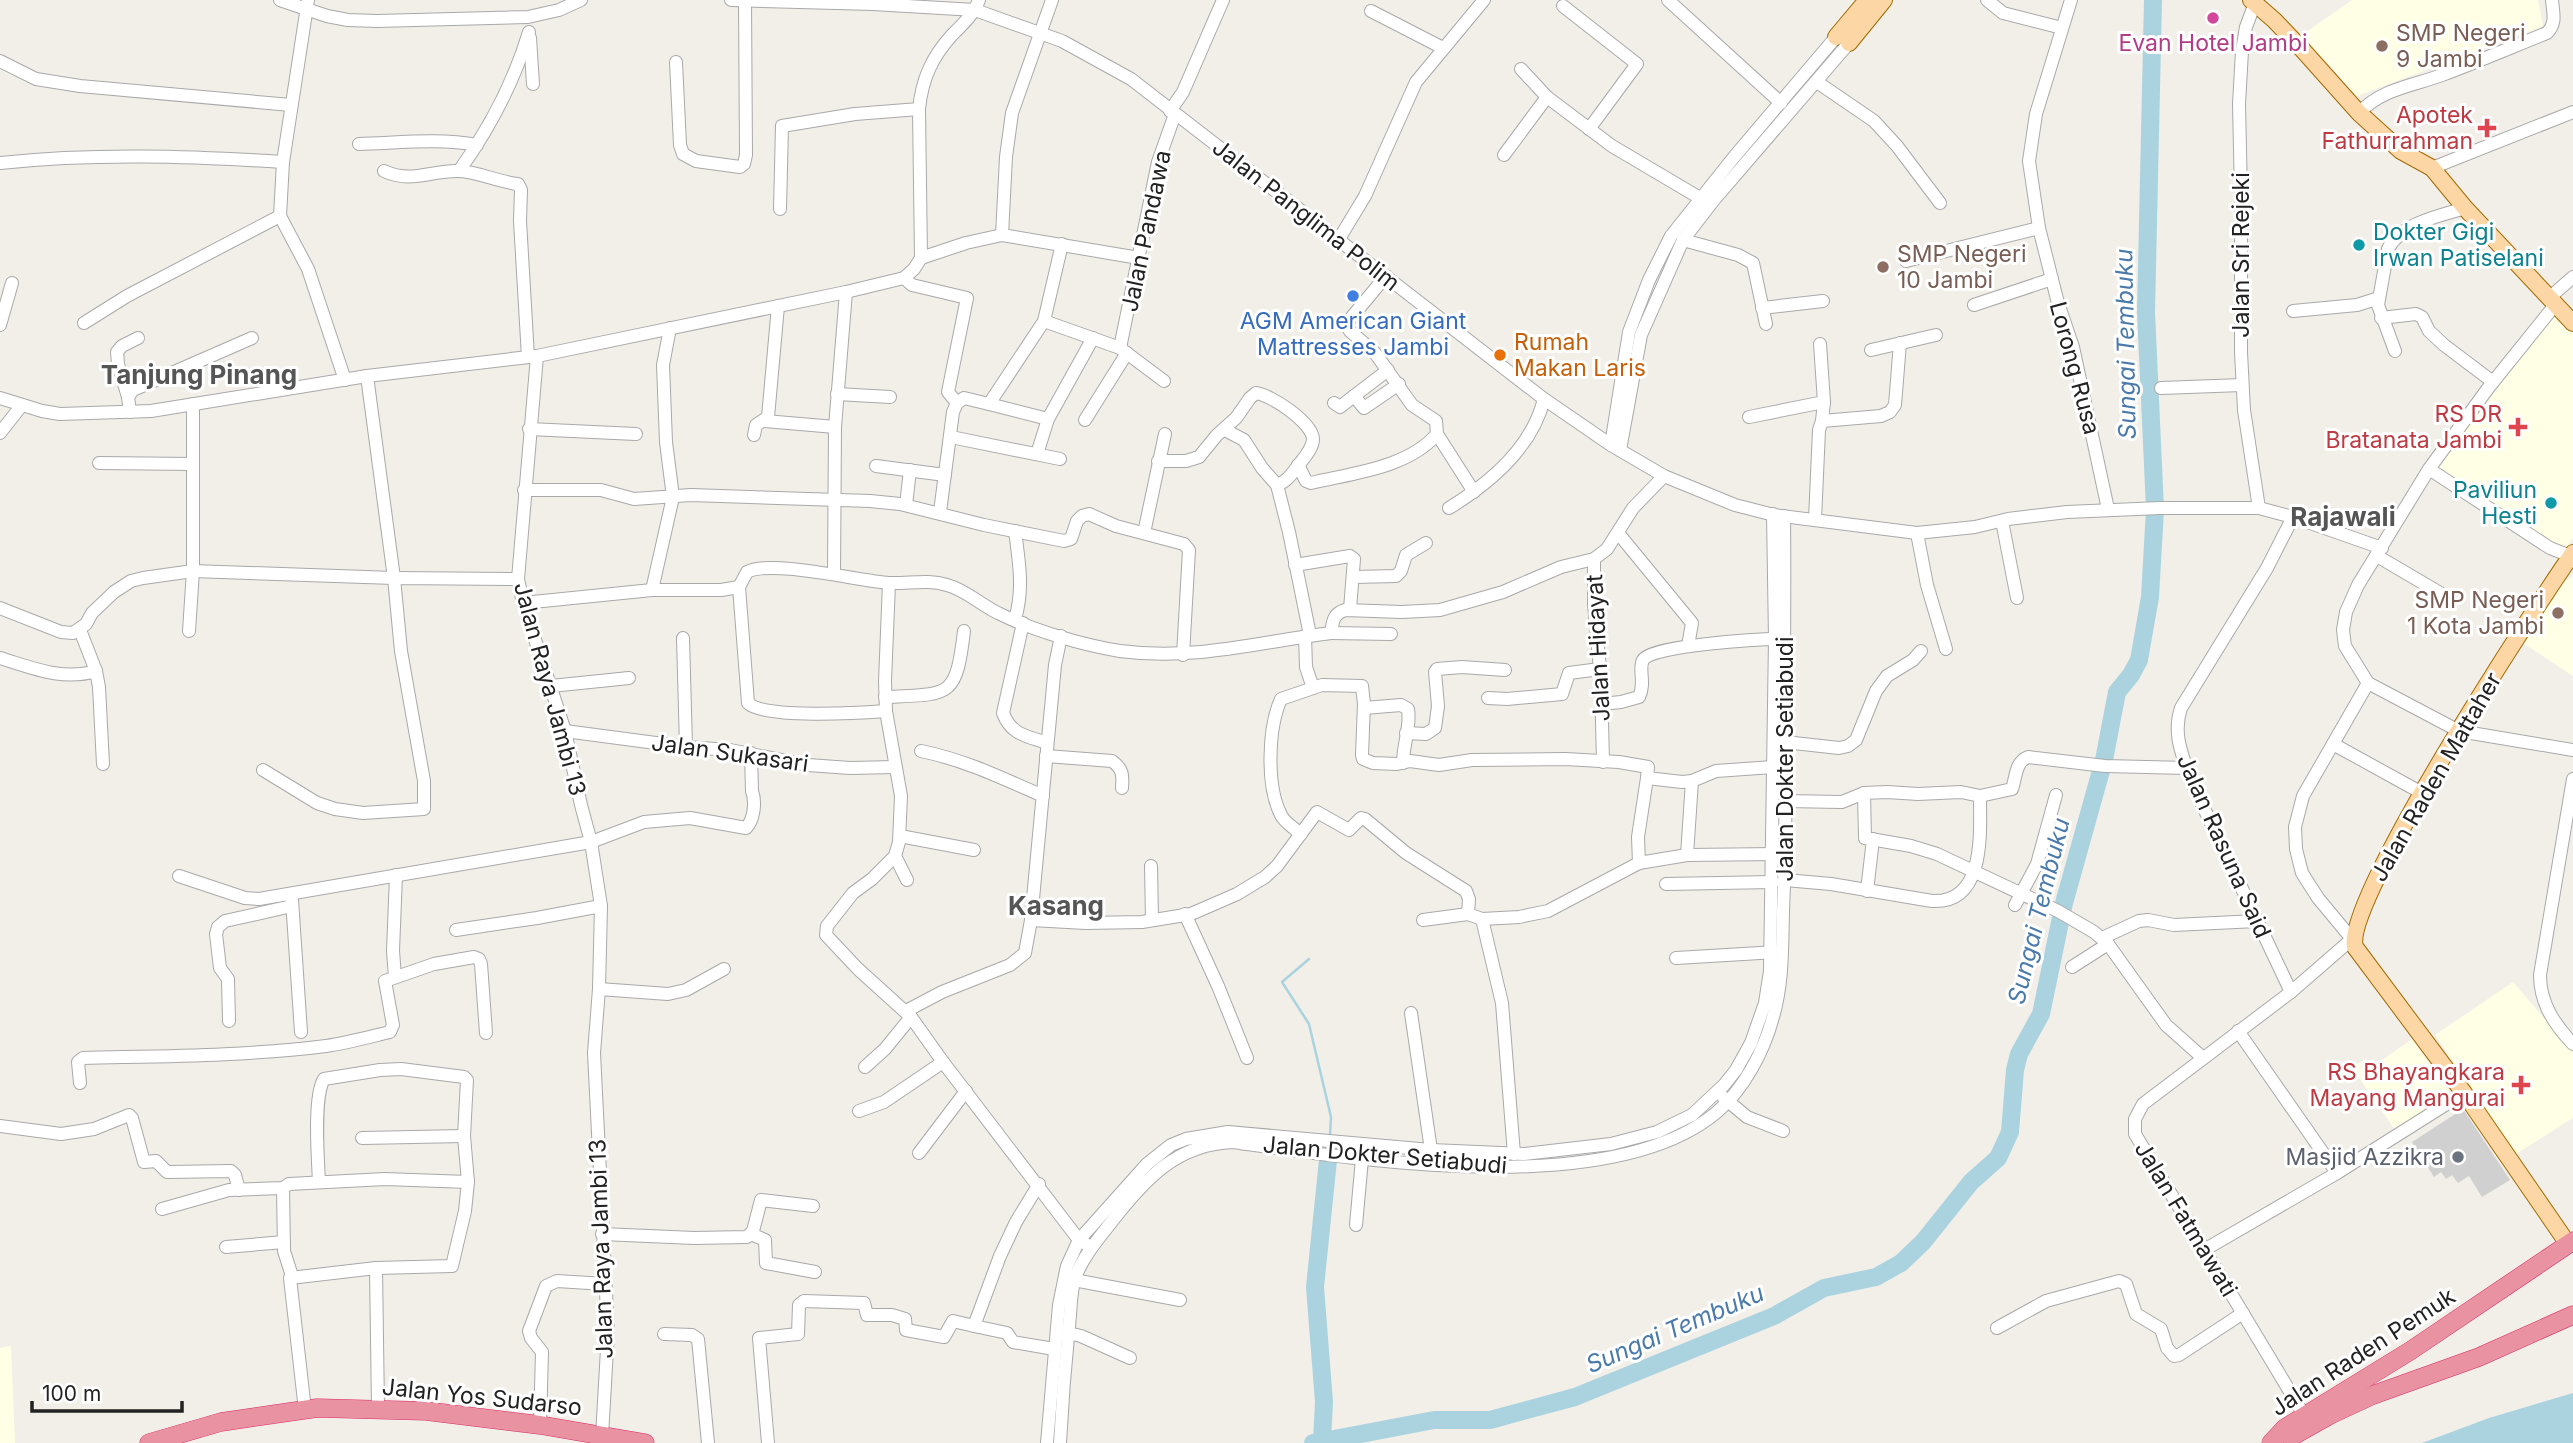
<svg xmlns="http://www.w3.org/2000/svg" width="2573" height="1443" font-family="Inter,sans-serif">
<rect width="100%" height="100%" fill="#f2efe9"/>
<g fill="#ffffe5">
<path d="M2352,0H2538L2543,26L2357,96L2302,35Z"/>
<path d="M2553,311L2573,332V538L2565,550L2433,465Z"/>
<path d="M2573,576V676L2523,643L2562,583Z"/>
<path d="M2513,982L2573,1052V1118L2516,1154L2435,1035Z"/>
<path d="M2412,1039L2451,1094L2395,1130L2352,1068L2365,1059L2372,1067Z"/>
<path d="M11,1346L15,1443H0V1348Z"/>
</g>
<path fill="#d0d0d0" d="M2463,1109L2510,1180L2482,1197L2469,1176L2458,1183L2452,1175L2446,1179L2441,1172L2434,1177L2412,1142Z"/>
<path fill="#aad3df" d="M2573,1393V1443H2422L2489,1418Z"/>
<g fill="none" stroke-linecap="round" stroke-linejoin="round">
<path stroke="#aad3df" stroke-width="2.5" d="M1309,959L1282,982L1309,1024L1331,1117L1330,1135"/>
<g stroke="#aad3df" stroke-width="18">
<path d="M1322,1440L1324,1402L1315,1287L1328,1160"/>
<path d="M1313,1443L1434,1420H1490L1575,1397L1774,1316L1824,1288L1876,1277L1901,1263L1923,1242L1971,1182L1998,1158L2010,1132L2015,1070L2019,1054L2041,1014L2064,903L2104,760L2117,692L2131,675L2139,660L2150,597L2155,509L2146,312L2153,0"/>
</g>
<defs>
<g id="minor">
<path d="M280,0L327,16L348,20L377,21L528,17L559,10L581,0"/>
<path d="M308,0L283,162L280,216L308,269L345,380"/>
<path d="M731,0L873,4L975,10L1062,41L1131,79L1544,399L1611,445L1664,476L1735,505L1774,515L1917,533L1975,527L2008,519L2067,512L2160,508H2259L2293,517L2382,548"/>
<path d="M1052,0L1012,113L1006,157L1002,235L1139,258"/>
<path d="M1668,0L1781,103"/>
<path d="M1987,0L2003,13L2062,28"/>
<path d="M2071,0L2036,114L2029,161L2039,228L2058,303L2073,347L2108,509"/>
<path d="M2255,3L2246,27L2242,51L2239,104L2241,194V352L2244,410L2259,508"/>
<path d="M1563,6L1637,64L1589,129"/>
<path d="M1371,11L1443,48"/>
<path d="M530,38L533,84"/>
<path d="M0,61L36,79L80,86L291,105"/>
<path d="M676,62L680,145L683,154L696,161L740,167L744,164L746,155L745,0"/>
<path d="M1521,69L1547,97"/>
<path d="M1817,82L1874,121L1897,146L1940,203"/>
<path d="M1170,111L1183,92L1223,0"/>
<path d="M2359,113C2381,89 2412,86 2442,75C2477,62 2512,47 2547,33C2557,23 2553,13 2552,0"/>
<path d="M359,144C398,143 439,138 477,145"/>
<path d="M1504,155L1547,97L1612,146L1700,198"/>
<path d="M0,163C94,153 189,156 283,162"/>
<path d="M2432,168L2573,112"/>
<path d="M384,171C412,184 431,170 459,171C479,172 498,182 518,184L521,190L520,221L528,357"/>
<path d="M459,171C489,129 514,82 529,32"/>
<path d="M780,209L782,126L855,114L919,109"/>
<path d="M1339,239L1365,196L1416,82L1484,0"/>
<path d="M1683,240L1738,255L1753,263L1766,324"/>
<path d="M921,258L966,243L1002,235"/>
<path d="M1906,261L2039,228"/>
<path d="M904,278L912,285L967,298L948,392L957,403"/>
<path d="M2549,298L2573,277"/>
<path d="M1974,305L2052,279"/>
<path d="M2555,305L2489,387L2429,469L2358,585L2346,612L2343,630L2345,646L2368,683L2459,731L2573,750"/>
<path d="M1762,308L1823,301"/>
<path d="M2293,311L2357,305L2379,298"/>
<path d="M2381,318L2416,314L2422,317L2429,331L2444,345L2493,382"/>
<path d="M1044,321L1120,348L1164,381"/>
<path d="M84,323L127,296L280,216"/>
<path d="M0,325L12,283"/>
<path d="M1820,344L1824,402L1822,421"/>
<path d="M1120,348L1158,162L1175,114"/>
<path d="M1871,350L1936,335"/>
<path d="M2395,351L2378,305L2388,249C2401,223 2439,216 2465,208"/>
<path d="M537,356L518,579L523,603L565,731L581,805L591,842L601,906L599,989L594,1053L608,1332L602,1436"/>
<path d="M1388,370L1354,396L1364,408L1399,384"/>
<path d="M2161,388L2242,385"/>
<path d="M837,394L890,397"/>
<path d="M128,397L118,364L117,352L122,346L138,338"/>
<path d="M0,398L42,411L60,414L151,411L367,376L537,356L846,292L904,278L914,269L921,258L919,109C922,79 932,57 952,35C963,24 974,14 979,0"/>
<path d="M1334,403L1340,407L1354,396"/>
<path d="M989,404L1048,419"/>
<path d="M130,412L128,397L133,390L252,338"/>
<path d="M1749,417L1824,402"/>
<path d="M1085,420L1127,353"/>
<path d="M765,421L835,427"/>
<path d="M529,429L636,434"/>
<path d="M1225,430L1244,440L1262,468L1277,485L1289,532L1310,635"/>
<path d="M0,433L22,405"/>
<path d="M1437,434L1474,492"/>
<path d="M754,435L756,425L768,417L778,306"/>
<path d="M951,437L1060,459"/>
<path d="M1611,445L1629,332L1649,280L1671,236L1734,157L1836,37"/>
<path d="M1620,450L1641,335L1683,240L1713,201L1849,43"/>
<path d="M1037,454L1048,419L1093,338"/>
<path d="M1158,461H1186L1199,457L1217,435L1236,418L1250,398L1256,393C1271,395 1312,422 1313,439C1313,449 1303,459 1297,467C1291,475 1286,482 1277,485"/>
<path d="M99,463L193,464"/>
<path d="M1298,465L1306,481L1311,483C1352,473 1408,468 1437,434L1436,421L1412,405L1375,353L1350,331L1346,324L1386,276"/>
<path d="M876,466L945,475"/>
<path d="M2429,469L2550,548L2573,557"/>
<path d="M524,490H601L634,499L691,495L870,501L900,504L984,525L1064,541L1071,539L1077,521L1082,516L1089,514L1116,526L1184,544L1189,550L1183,655"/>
<path d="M906,505L910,470"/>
<path d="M1449,508C1490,483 1532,448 1544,399"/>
<path d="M940,512L953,412L957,403L964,398L989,404L1044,321L1062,244"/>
<path d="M1815,520L1819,430L1822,421L1881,416L1890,412L1895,405L1900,343"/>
<path d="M2002,521L2017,598"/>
<path d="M1144,533L1165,434"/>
<path d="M1618,533L1692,623L1688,646"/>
<path d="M1917,533L1927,585L1946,649"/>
<path d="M2377,556L2440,593"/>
<path d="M1594,559V604L1601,680L1603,762"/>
<path d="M1295,565L1350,556L1354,559L1350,609"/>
<path d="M834,574L835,427L846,292"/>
<path d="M1354,577L1396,576L1401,571L1406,555L1426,543"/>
<path d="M889,583L885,681L886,711L901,796L899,842L895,856L872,879L853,893L827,926L826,935L858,969L911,1017L943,1062L1079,1240L1086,1244"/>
<path d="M652,590L673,497L666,442L663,365L670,328"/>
<path d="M523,603L652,590H721L739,587"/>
<path d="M0,608L61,632L73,633L86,624L92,613L114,592L131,581L143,578L193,571L394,578L367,376"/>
<path d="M1015,619C1024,589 1019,562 1015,531"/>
<path d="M1023,623L1003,713C1011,735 1027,736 1047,743"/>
<path d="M80,630L96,671L99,687L103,764"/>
<path d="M189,631L193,571V404"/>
<path d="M1331,633L1391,634"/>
<path d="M1305,636L1306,667L1313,688"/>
<path d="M683,638L686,747"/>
<path d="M0,658C33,668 62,681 96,671"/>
<path d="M551,686L629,678"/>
<path d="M885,697C950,694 956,699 964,631"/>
<path d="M1488,698L1507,699L1562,694L1569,673L1600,669"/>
<path d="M1602,704L1621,702L1639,697C1646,683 1638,669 1643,660C1651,645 1762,639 1782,639"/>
<path d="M1364,708L1401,705L1408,709C1411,727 1403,744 1403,763"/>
<path d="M886,711C860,713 764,719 748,703L739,587L747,572C771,559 859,581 889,583C908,584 928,579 947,585C966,590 981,605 998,613C1032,630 1082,645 1120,651C1195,661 1257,642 1331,633C1333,621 1333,614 1345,610L1402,612L1440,610L1503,592L1561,567L1594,559L1607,549L1633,508L1664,476"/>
<path d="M565,731L686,747L730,750L808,765L850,768L895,767"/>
<path d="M1406,733L1426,734L1435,728L1438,706L1435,672L1437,669L1462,667L1505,670"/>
<path d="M1785,742L1839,748L1848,746L1856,740L1876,691L1887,676L1913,660L1921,651"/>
<path d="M2333,744L2422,793"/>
<path d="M921,751C965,760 1002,778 1043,796"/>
<path d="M1046,756L1112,761C1123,769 1123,775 1122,788"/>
<path d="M263,770L317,803L335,809L363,813L424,809V781L401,651L394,578L518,579"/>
<path d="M2573,779L2540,975C2540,1003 2554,1024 2573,1044"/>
<path d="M1692,781L1716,771L1773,767"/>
<path d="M1864,793L1865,838L1911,846L1937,854L2058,911L2094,932L2108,944L2166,1025L2203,1058"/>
<path d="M1786,801L1842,802L1864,793L1887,792L1918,794L1961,792L1980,796L2012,789C2016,778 2015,762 2028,757L2105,766L2187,768"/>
<path d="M1301,834C1294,828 1284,822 1281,815C1266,786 1268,728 1281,699L1322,685L1362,686L1364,704L1362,755L1363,759L1373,763L1397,764L1410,761L1439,765L1472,760L1565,759L1619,762L1648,767L1647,778L1682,782L1692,781L1687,855"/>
<path d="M900,836L974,850"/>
<path d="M895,856L907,880"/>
<path d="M1639,863L1638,837L1647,778"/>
<path d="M1151,866L1152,920"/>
<path d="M179,876L245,898L259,899L591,842L644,822L690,818L746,828C754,820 756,802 752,791L751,753"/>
<path d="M1785,880L1831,884L1932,901C1986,904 1980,832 1980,796"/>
<path d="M1666,884L1773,882"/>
<path d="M1867,891L1873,839"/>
<path d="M292,900L301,1032"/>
<path d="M2015,905L2037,864L2056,795"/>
<path d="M1185,914L1218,986L1247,1058"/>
<path d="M1482,919L1519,917L1548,911L1639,863L1687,855L1778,854"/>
<path d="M1031,920L1086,923L1142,922L1191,914L1237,894L1265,877L1277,866L1317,812L1349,830L1361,818L1365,819L1406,853L1466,891L1469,899L1468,914L1482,919L1502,1003L1514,1154"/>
<path d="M1423,920L1468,914"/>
<path d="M456,930L537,918L601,906"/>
<path d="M2102,938L2139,921L2148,920L2174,925L2257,921"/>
<path d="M1676,958L1777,952"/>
<path d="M2072,967L2108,944"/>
<path d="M395,977L393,951L396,875"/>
<path d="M599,989L668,994L686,990L724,969"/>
<path d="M2291,992L2191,781C2183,756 2172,735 2181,708L2267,568L2293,517"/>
<path d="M906,1011L942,992L1010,965L1025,953L1031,920L1055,665L1061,636"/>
<path d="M1411,1013L1431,1150"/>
<path d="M229,1021L228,979L220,968L216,934L218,927L225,921L292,906"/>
<path d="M2238,1031L2337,1173"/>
<path d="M865,1067L885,1049L911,1017"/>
<path d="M80,1083L78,1062L83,1058C164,1056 245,1056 326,1046C347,1043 369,1037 390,1032L393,1025L385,981L434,964L474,957L479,959L481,964L486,1033"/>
<path d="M1723,1097L1747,1117L1783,1131"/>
<path d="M859,1111L884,1102L943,1062"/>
<path d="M0,1126L61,1134L94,1129L129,1115L132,1118L144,1162L156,1161L167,1172L231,1171L235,1175L239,1190"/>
<path d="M362,1138L464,1136"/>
<path d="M919,1153L966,1091"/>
<path d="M283,1188L284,1251L292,1276"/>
<path d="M162,1209L229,1190L283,1188L289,1184L385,1179L468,1182"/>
<path d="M1356,1225L1362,1159"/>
<path d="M602,1234L694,1238L747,1237L753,1231L761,1200L813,1206"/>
<path d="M751,1234L765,1240L766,1263L815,1272"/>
<path d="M226,1247L284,1242"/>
<path d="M2204,1250L2337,1173L2464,1093"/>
<path d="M376,1268L378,1409"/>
<path d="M1074,1280L1180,1300"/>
<path d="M974,1326L1007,1333L1013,1342L1054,1349"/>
<path d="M1997,1328L2046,1301L2119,1281L2126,1284L2136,1314L2161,1329L2167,1348L2174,1356L2179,1355L2243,1313"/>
<path d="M1068,1333L1081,1336L1130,1358"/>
<path d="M664,1334L692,1335L698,1339L708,1443"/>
<path d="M305,1410L290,1278L376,1268L452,1266L465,1211L468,1182L464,1136L467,1080L464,1077L401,1069L380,1070L324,1079C313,1097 318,1159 319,1182"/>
<path d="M2304,1415L2135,1134V1119L2143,1104L2291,992L2352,939L2318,898L2302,873L2296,849L2295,827L2303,796L2368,683"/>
<path d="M540,1425L542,1352L531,1338L529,1331L546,1286L557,1281L605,1284"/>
<path d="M768,1443L759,1338L798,1334L799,1305L804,1301L864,1303L867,1315H892L905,1319L906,1330L944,1337L953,1321L974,1326L1000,1256L1016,1222L1039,1184"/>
<path d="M1047,1443L1059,1305L1067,1266L1079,1240L1147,1164L1171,1145L1186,1139L1228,1132L1431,1150L1524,1154L1611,1144L1657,1132L1692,1115L1724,1085L1736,1070L1751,1043L1765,1003L1770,971L1775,639L1773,514"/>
<path d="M1060,1443C1062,1404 1065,1365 1069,1326C1071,1311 1070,1293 1075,1278C1083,1256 1099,1238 1113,1220C1145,1179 1177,1144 1233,1142C1360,1160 1613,1200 1717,1112C1744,1089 1764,1051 1773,1017C1783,983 1782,948 1783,912C1785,862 1786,812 1785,761C1783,680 1785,598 1784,516"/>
</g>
<g id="major">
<path d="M2251,0L2274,20L2300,47L2359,113L2401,151L2432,168L2465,208L2573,323"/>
<path d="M1836,37L1867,0"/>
<path d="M1849,43L1884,0"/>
<path d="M2568,1244L2464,1093L2355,947C2342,903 2537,604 2573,553"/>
</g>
<g id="highway">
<path d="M2291,1437L2330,1415L2373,1395L2479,1357L2573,1315"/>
<path d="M149,1443L221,1422L317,1408L426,1411L540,1425L645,1443"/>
<path d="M2271,1443L2285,1428L2410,1351L2573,1241"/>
</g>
</defs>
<use href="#minor" stroke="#a9a9a9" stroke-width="14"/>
<use href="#major" stroke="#a06b00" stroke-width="18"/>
<use href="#highway" stroke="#dc2a67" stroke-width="19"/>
<use href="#minor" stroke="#fff" stroke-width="12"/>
<use href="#major" stroke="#fcd6a4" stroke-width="16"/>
<use href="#highway" stroke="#e892a2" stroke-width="18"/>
</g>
<circle fill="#d1479c" stroke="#fff" stroke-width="2.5" cx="2213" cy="18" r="7"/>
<g fill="#8d6e63" stroke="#fff" stroke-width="2.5">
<circle cx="2382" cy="46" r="7"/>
<circle cx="1883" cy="267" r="7"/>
<circle cx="2558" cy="613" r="7"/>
</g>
<g fill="#e0444e" stroke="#fff" stroke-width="2.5">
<path d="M2483.5 117.5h7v7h7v7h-7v7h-7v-7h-7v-7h7z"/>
<path d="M2514.5 416.5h7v7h7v7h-7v7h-7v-7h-7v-7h7z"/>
<path d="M2517.5 1074.5h7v7h7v7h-7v7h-7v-7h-7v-7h7z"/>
</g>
<g fill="#0f9aa8" stroke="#fff" stroke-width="2.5">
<circle cx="2359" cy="245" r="7"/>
<circle cx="2551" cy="503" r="7"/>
</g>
<circle fill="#3f7fe0" stroke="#fff" stroke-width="2.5" cx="1353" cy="296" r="7"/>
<circle fill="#e8710a" stroke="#fff" stroke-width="2.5" cx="1500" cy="355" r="7"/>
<circle fill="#6b7280" stroke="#fff" stroke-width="2.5" cx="2458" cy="1157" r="7"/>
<g text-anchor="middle" stroke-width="6" stroke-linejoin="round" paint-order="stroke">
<g font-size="23" fill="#785e54" stroke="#fff" text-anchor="start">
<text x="2396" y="41">SMP Negeri<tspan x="2396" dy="26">9 Jambi</tspan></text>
<text x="1897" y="262">SMP Negeri<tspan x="1897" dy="26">10 Jambi</tspan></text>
<text x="2544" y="608" text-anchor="end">SMP Negeri<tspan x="2544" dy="26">1 Kota Jambi</tspan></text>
</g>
<g font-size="23" fill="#b23c85" stroke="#fff">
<text x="2213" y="51">Evan Hotel Jambi</text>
</g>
<g font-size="23" fill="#be3a42" stroke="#fff" text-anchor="end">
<text x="2473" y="123">Apotek<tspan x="2473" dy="26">Fathurrahman</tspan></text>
<text x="2502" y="422">RS DR<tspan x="2502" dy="26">Bratanata Jambi</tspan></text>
<text x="2505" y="1080">RS Bhayangkara<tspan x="2505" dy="26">Mayang Mangurai</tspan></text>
</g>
<g font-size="23" fill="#222" stroke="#fff">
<text transform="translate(1306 215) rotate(38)" y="8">Jalan Panglima Polim</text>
<text transform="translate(1146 231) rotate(-78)" y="8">Jalan Pandawa</text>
<text transform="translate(2241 255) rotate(-90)" y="8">Jalan Sri Rejeki</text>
<text transform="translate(2075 368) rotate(75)" y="8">Lorong Rusa</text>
<text transform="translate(1598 648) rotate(-93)" y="8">Jalan Hidayat</text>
<text transform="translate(550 689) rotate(75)" y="8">Jalan Raya Jambi 13</text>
<text transform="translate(730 753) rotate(8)" y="8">Jalan Sukasari</text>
<text transform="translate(1785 759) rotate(-90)" y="8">Jalan Dokter Setiabudi</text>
<text transform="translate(2436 777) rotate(-60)" y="8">Jalan Raden Mattaher</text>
<text transform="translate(2224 846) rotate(66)" y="8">Jalan Rasuna Said</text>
<text transform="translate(1385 1155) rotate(5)" y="8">Jalan Dokter Setiabudi</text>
<text transform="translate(2186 1219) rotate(59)" y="8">Jalan Fatmawati</text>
<text transform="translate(601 1249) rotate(-92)" y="8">Jalan Raya Jambi 13</text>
<text transform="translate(2363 1352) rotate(-33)" y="8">Jalan Raden Pemuk</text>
<text transform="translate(482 1397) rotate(6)" y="8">Jalan Yos Sudarso</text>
</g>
<g font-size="23" fill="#0d838f" stroke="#fff" text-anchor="start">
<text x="2373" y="240">Dokter Gigi<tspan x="2373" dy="26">Irwan Patiselani</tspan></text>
<text x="2537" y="498" text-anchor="end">Paviliun<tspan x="2537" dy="26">Hesti</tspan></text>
</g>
<g font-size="23" fill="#366cbe" stroke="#fff">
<text x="1353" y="329">AGM American Giant<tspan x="1353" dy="26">Mattresses Jambi</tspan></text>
</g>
<g font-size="23" fill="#c56008" stroke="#fff" text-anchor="start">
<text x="1514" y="350">Rumah<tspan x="1514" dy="26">Makan Laris</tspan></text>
</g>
<g font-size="23" fill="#5b616d" stroke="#fff" text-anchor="end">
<text x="2444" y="1165">Masjid Azzikra</text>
</g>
<g font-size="24" font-style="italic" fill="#4a7aab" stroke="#fff">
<text transform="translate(2126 344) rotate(-91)" y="8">Sungai Tembuku</text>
<text transform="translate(2039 911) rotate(-76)" y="8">Sungai Tembuku</text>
<text transform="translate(1675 1329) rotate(-23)" y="8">Sungai Tembuku</text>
</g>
<g font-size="26" font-weight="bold" fill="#555" stroke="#fff">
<text x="199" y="384">Tanjung Pinang</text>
<text x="2343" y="526">Rajawali</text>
<text x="1056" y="915">Kasang</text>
</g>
</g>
<path d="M32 1401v10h150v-10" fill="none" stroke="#222222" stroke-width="3.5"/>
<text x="42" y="1401" font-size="21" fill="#222222" stroke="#ffffff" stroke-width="5" paint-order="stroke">100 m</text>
</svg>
